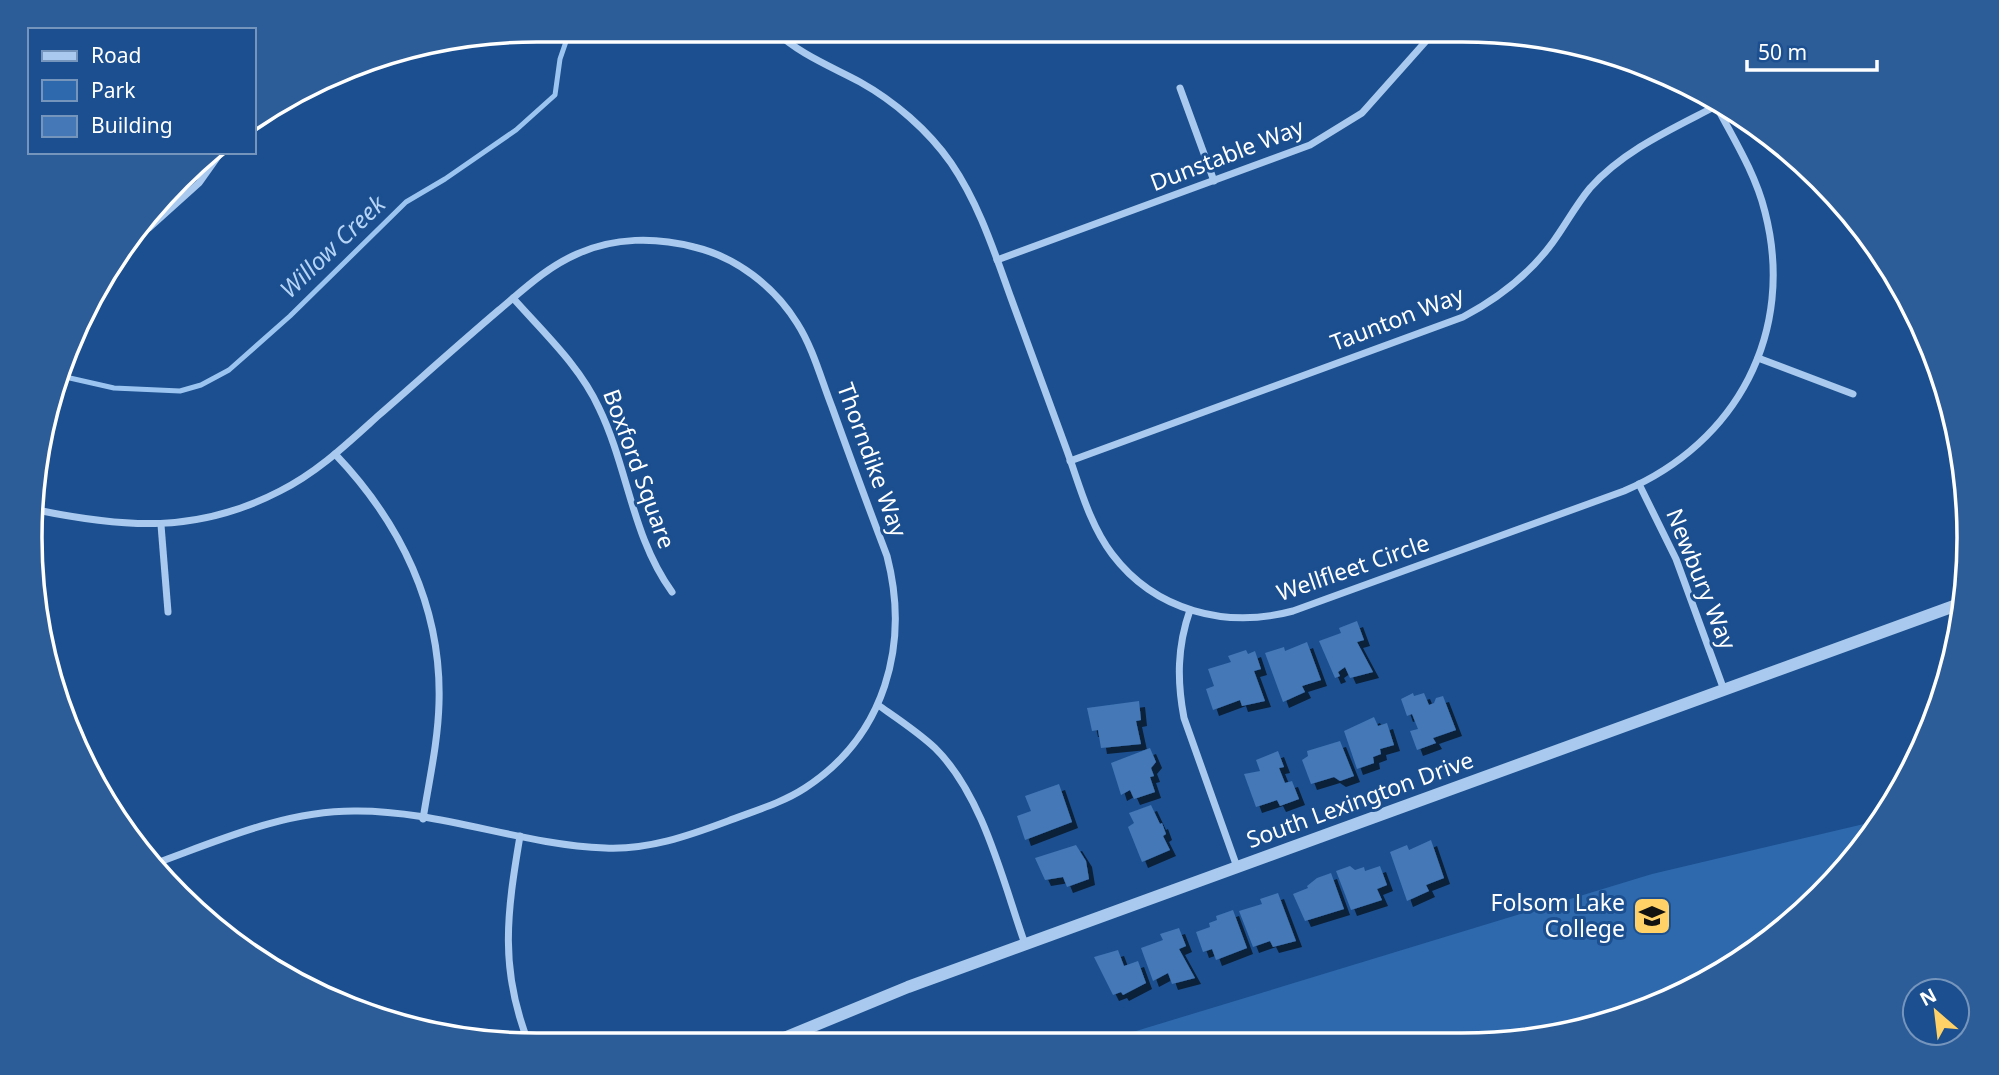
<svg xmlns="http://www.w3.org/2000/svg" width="1999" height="1075" font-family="'Noto Sans',sans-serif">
<defs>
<filter id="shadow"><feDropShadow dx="6" dy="6" stdDeviation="0" flood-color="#0009"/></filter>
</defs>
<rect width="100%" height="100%" fill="#1b4f8f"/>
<path fill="#2e69ad" d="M1881,820L1843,873L1744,959L1655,1007L1527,1041L1100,1042L1652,874Z"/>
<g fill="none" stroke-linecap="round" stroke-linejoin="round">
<path stroke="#9cc4f0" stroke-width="5" d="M61,376L114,388L180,391L201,385L229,370L290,316L406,202L445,179L516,130L555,95L560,59L570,30"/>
</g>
<g fill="#4478b7" filter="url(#shadow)">
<path d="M1357,621L1364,640L1357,642L1373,672L1350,678L1345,667L1338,672L1340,676L1335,678L1319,641L1341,633L1339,628Z"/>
<path d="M1307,642L1321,680L1302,686L1305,692L1283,702L1265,653L1284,647L1285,651Z"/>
<path d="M1246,650L1248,654L1255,651L1261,669L1254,671L1265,701L1242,706L1240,700L1213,710L1206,689L1214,686L1208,669L1231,662L1228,656Z"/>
<path d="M1413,693L1414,696L1424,693L1429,705L1434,703L1436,698L1443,696L1456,730L1433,738L1436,743L1417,750L1410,731L1418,729L1412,714L1407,716L1401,699Z"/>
<path d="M1139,701L1141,720L1136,721L1141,744L1101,748L1098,730L1092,731L1087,708Z"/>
<path d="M1374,717L1378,726L1387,723L1394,745L1380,749L1381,754L1373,757L1374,763L1357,769L1344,731Z"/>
<path d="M1340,741L1354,776L1340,781L1334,777L1311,784L1302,760L1308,756L1307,751Z"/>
<path d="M1150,748L1156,762L1151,768L1154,776L1150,777L1155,792L1134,799L1130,790L1121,795L1111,763Z"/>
<path d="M1278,751L1284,767L1279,768L1285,783L1292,781L1299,799L1280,806L1277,800L1256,807L1244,774L1260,771L1256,760Z"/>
<path d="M1059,784L1072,822L1025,840L1017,816L1031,811L1025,796Z"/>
<path d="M1151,805L1160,824L1162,823L1166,834L1163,836L1170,850L1142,862L1128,827L1134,823L1129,813Z"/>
<path d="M1431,840L1444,878L1426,885L1429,891L1407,901L1390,852L1407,845L1409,850Z"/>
<path d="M1076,845L1086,861L1089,879L1067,887L1063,877L1045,880L1035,858Z"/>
<path d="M1350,866L1355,870L1364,867L1365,871L1380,866L1387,885L1377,889L1382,900L1351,910L1336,871Z"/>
<path d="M1331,873L1344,909L1305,921L1293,894L1308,888L1307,886L1317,878Z"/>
<path d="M1278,893L1296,941L1273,947L1270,941L1253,947L1239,911L1262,904L1260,899Z"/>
<path d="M1233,910L1247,948L1216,960L1212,949L1203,952L1196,932L1210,927L1209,923L1217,920L1216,916Z"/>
<path d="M1179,928L1186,946L1179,949L1195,978L1172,984L1168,973L1153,981L1141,948L1163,940L1160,934Z"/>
<path d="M1118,950L1124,966L1138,961L1146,983L1123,995L1121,992L1113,995L1094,957Z"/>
</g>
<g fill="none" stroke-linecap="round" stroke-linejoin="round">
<g stroke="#a9c9ee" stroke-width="7">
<path d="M774,30C799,54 830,66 860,82C894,101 928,130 951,163C979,204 994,251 1011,298C1029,348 1048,398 1066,448C1079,483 1089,524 1112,554C1155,611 1226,629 1293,611L1624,491C1737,443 1796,332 1765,212C1755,171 1730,133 1711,96"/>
<path d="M1180,88L1214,181"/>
<path d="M143,226L149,228L199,183L221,152"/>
<path d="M997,260L1310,145L1362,113L1435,31"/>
<path d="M513,298C543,332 580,366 599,408C628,468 632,537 672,592"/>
<path d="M1758,358L1853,394"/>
<path d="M335,454C400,522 442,607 439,703C438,742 429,781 423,819"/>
<path d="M1070,461L1463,317C1499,298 1529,275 1553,242C1566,224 1576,205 1590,188C1624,150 1672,129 1716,106"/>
<path d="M1639,484L1676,559L1724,690"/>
<path d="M37,510C125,528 197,534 280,491C318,472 348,443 379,415C419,380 459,344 499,310C524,289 547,267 577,254C614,237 656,237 694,247C736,257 774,286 797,323C813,348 821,379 832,407C850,457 868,506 887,556C910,645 885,736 805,788C782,803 754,811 728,821C688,836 648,850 605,848C521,845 439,810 354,811C283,811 218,841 151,865"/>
<path d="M161,525L168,612"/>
<path d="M1190,610C1177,647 1177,681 1184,718L1237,867"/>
<path d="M878,705C898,719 918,732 935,748C983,795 1003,882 1025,944"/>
<path d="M520,836C507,913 499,969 529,1044"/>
</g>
<path stroke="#a9c9ee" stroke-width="12" d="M772,1043L908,987L1965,602"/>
</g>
<defs>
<symbol id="university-square" viewBox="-11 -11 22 22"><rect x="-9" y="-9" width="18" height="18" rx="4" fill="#ffd166" stroke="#1b4f8f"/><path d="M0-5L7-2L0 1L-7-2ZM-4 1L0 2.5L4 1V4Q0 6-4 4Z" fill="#111"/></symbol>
</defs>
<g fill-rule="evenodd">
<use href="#university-square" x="1630" y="894" width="44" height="44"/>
</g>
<g text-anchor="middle" stroke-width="6" stroke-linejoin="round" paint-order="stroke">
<g font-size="23" fill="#fff" stroke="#1b4f8f">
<text transform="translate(1227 155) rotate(-21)" y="8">Dunstable Way</text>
<text transform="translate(1397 319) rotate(-21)" y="8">Taunton Way</text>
<text transform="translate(872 460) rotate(70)" y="8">Thorndike Way</text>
<text transform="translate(639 469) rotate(70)" y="8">Boxford Square</text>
<text transform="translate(1353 568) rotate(-19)" y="8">Wellfleet Circle</text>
<text transform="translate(1701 579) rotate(68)" y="8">Newbury Way</text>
<text transform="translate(1360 800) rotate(-20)" y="8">South Lexington Drive</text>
</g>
<g font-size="23" fill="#fff" stroke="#1b4f8f" text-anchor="end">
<text x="1625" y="911">Folsom Lake<tspan x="1625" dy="26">College</tspan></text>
</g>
<g font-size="24" font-style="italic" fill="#b5d3f5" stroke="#1b4f8f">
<text transform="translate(333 247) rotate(-44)" y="8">Willow Creek</text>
</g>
</g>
<path d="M0 0H1999V1075H0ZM537 42H1462A495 495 0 0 1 1957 537V538A495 495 0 0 1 1462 1033H537A495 495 0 0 1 42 538V537A495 495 0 0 1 537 42Z" fill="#2d5d98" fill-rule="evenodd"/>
<path fill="none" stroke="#fff" stroke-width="3.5" d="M537 42H1462A495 495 0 0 1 1957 537V538A495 495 0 0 1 1462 1033H537A495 495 0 0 1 42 538V537A495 495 0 0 1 537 42Z"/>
<rect x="28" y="28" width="228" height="126" fill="#1b4f8f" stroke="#7695bc" stroke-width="2"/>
<rect x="42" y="51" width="35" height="10" fill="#a9c9ee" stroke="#7695bc" stroke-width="2"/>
<text x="91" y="63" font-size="21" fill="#ffffff">Road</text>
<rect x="42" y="80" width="35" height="21" fill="#2e69ad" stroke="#7695bc" stroke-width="2"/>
<text x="91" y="98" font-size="21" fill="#ffffff">Park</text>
<rect x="42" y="116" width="35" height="21" fill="#4478b7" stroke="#7695bc" stroke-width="2"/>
<text x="91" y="133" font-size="21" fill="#ffffff">Building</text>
<g transform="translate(1936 1012) rotate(332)"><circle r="33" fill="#1b4f8f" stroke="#7695bc" stroke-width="2"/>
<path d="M0-5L12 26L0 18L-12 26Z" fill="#ffd166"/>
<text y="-10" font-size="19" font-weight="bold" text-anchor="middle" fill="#ffffff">N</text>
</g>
<path d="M1747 60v10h130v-10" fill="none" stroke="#ffffff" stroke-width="3.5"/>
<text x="1758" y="60" font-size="21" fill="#ffffff" stroke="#1b4f8f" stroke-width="5" paint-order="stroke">50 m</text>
</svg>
